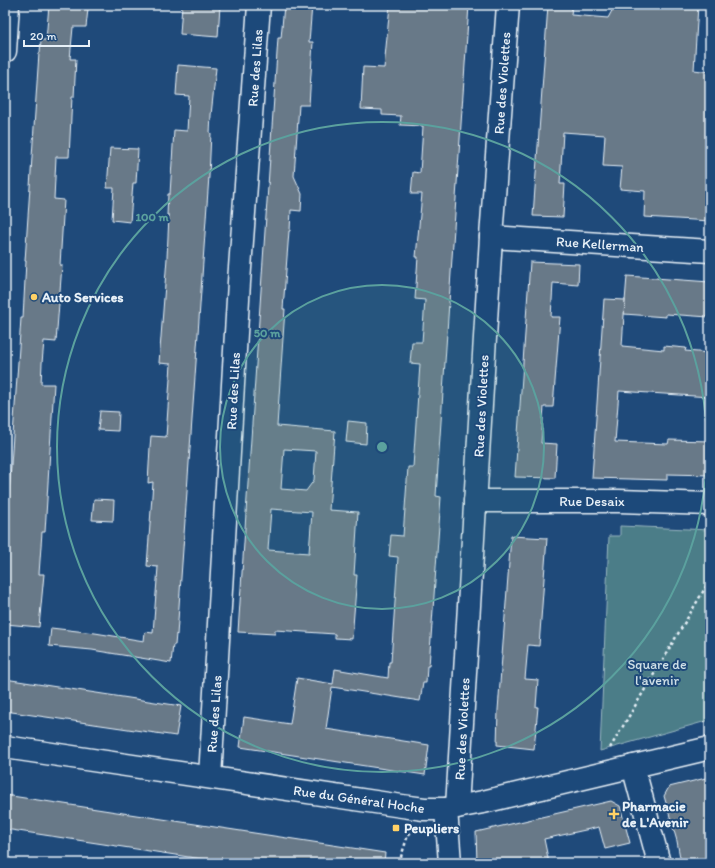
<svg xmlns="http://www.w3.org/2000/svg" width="715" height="868" font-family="Itim,sans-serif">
<rect width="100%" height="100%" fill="#1f4a7a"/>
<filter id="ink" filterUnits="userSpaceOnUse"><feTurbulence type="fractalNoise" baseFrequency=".025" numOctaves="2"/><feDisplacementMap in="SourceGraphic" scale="8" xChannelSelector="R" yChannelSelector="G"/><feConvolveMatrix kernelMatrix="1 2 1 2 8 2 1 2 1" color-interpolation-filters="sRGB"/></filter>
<g filter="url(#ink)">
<path fill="#4b7d88" stroke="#9ab7c0" d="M620,526L710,530V720L600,751L609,536H620Z"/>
<g fill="#687988" stroke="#e8f1f8" fill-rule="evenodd">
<path d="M49,5H74V8L88,9L86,27H73L70,59H76L74,97H72L69,157H56L54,199L64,200L60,265H62L56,342L44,341L42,363L41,384H54L45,532H42L39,574H44L39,627L5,624V553L21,318H23L26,261H25L39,53H40L41,40H46Z"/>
<path d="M182,5H220L218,37L180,34Z"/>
<path d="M284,5H312L309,42H313L309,105H299L294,176L302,194L301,211L291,210L290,231H289L283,309H285L277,426L335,431L329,510L358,512L354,575H357L352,639L335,638V634L275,630V634L238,632L278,38H281ZM284,449L316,451L314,480L306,491L281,489ZM271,509L312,512L309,553L268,550Z"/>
<path d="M390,5H469L436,496L441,497L429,666H427L426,683H423L420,701L332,687L326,729L429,745L425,775L240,747L244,717L290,724L297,678L333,684L335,669L388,678L389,662H391L398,557L389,556L391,535L403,536L408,467H413L420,364L410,363L412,342H422L425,300L415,299L418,257H416L422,194H411L413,172L420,173L423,126L400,125L401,116L382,115V110L361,109L363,67L384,68Z"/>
<path d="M548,5H572L571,15L608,18L615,5H698L694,70L710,72V221L644,217L645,191L620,189L622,167L603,166L605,135L563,132L560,184H565L563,217L533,216Z"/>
<path d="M178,65L216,68L211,115L210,133H211L209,176L177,635L176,634L175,645H173L171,663L92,650L49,646L51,628L95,633L144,641L145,632L153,633L158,567L147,566L153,482L148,483L150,447L151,436L166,437L171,364L159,363L167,258L169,215H167L168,194H170L174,130L187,131L189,96L176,95Z"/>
<path d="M110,148L138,149L136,183H133L130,222L112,220L114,188H107Z"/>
<path d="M530,262L579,264L578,285L553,283L551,317H560L553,407H544L541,443L557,444L555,478L515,477Z"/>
<path d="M627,276L710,282L709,317L666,314V317L624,314Z"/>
<path d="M604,299L625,300L622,346L664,350V346L686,348L685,351L710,353V397L619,391L615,442L668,444L669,440L710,441V475L667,474V480L592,478Z"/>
<path d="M100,411L119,412L118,431L98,430Z"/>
<path d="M348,421L367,423L366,444L346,442Z"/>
<path d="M94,499L114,500L113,521L92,520Z"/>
<path d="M511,536L547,538L539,646L528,645L525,679L538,680L536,707H538L534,749L497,745L498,710Z"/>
<path d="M5,679L181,706L176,736L5,711Z"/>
<path d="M710,777V863H681L677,841L664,796L669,787Z"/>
<path d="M5,795L385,853L384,863H228L5,829Z"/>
<path d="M611,801L620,806L630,843L605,849L599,827L544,839L549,863H477L476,832Z"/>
</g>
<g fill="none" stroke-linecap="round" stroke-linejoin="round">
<defs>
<g id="minor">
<path d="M5,51L8,5"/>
<path d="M491,237L710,251"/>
<path d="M475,501H619L710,504"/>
<path d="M5,747L402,806L424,809H446L483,802L710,748"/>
<path d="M633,766L659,863"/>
<path d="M210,777L239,282L259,5"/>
<path d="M457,807L491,237L508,5"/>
<path d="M446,809L450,863"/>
</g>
</defs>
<use href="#minor" stroke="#e8f1f8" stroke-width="25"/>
<g stroke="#e8f1f8" stroke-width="2.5" stroke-dasharray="3 3" stroke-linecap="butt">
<path d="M610,748L710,580"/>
<path d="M399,863L408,835L414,830"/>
</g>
<use href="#minor" stroke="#1f4a7a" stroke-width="22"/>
</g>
</g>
<circle cx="382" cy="447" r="162" fill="#5ba19e" fill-opacity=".12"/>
<g fill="none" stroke="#5ba19e" stroke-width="2">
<circle cx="382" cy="447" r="162"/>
<circle cx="382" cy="447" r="325"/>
</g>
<g fill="#ffd166" stroke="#1f4a7a" stroke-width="1.5">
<circle cx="34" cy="297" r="4"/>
<path d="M612 808h4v4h4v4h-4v4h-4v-4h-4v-4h4z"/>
<rect x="392" y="824" width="8" height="8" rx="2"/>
</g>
<g text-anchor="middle" stroke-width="4" stroke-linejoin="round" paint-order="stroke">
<g font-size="14" fill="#e8f1f8" stroke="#1f4a7a">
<text transform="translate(255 68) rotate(-86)" y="5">Rue des Lilas</text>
<text transform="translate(502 83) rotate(-86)" y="5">Rue des Violettes</text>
<text transform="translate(600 244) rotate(4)" y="5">Rue Kellerman</text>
<text transform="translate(233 391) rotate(-87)" y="5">Rue des Lilas</text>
<text transform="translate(481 406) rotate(-87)" y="5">Rue des Violettes</text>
<text x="592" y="506">Rue Desaix</text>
<text transform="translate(214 714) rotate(-86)" y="5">Rue des Lilas</text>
<text transform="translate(462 729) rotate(-87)" y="5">Rue des Violettes</text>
<text transform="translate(359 799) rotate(8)" y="5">Rue du Général Hoche</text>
</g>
<g font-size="14" font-weight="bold" fill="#e8f1f8" stroke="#1f4a7a" text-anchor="start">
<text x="42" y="302">Auto Services</text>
<text x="622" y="811">Pharmacie<tspan x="622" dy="16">de L'Avenir</tspan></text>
<text x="404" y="833">Peupliers</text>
</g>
<g font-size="14" fill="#d0e0e7" stroke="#1f4a7a">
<text x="657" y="669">Square de<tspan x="657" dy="16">l'avenir</tspan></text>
</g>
</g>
<circle cx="382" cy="447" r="6" fill="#5ba19e" stroke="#1f4a7a" stroke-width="2"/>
<g font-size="12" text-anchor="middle" font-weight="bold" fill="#5ba19e" stroke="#1f4a7a" stroke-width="4" stroke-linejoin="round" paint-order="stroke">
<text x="152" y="221">100 m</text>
<text x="267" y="337">50 m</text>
</g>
<rect width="715" height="868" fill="none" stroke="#1f4a7a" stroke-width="20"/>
<rect x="10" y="10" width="695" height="848" fill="none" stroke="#e8f1f8" stroke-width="1.5" filter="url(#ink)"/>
<path d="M24 40v6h65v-6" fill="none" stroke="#e8f1f8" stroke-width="2"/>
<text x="30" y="40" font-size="12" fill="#e8f1f8" stroke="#1f4a7a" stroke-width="3" paint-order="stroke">20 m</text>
</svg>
